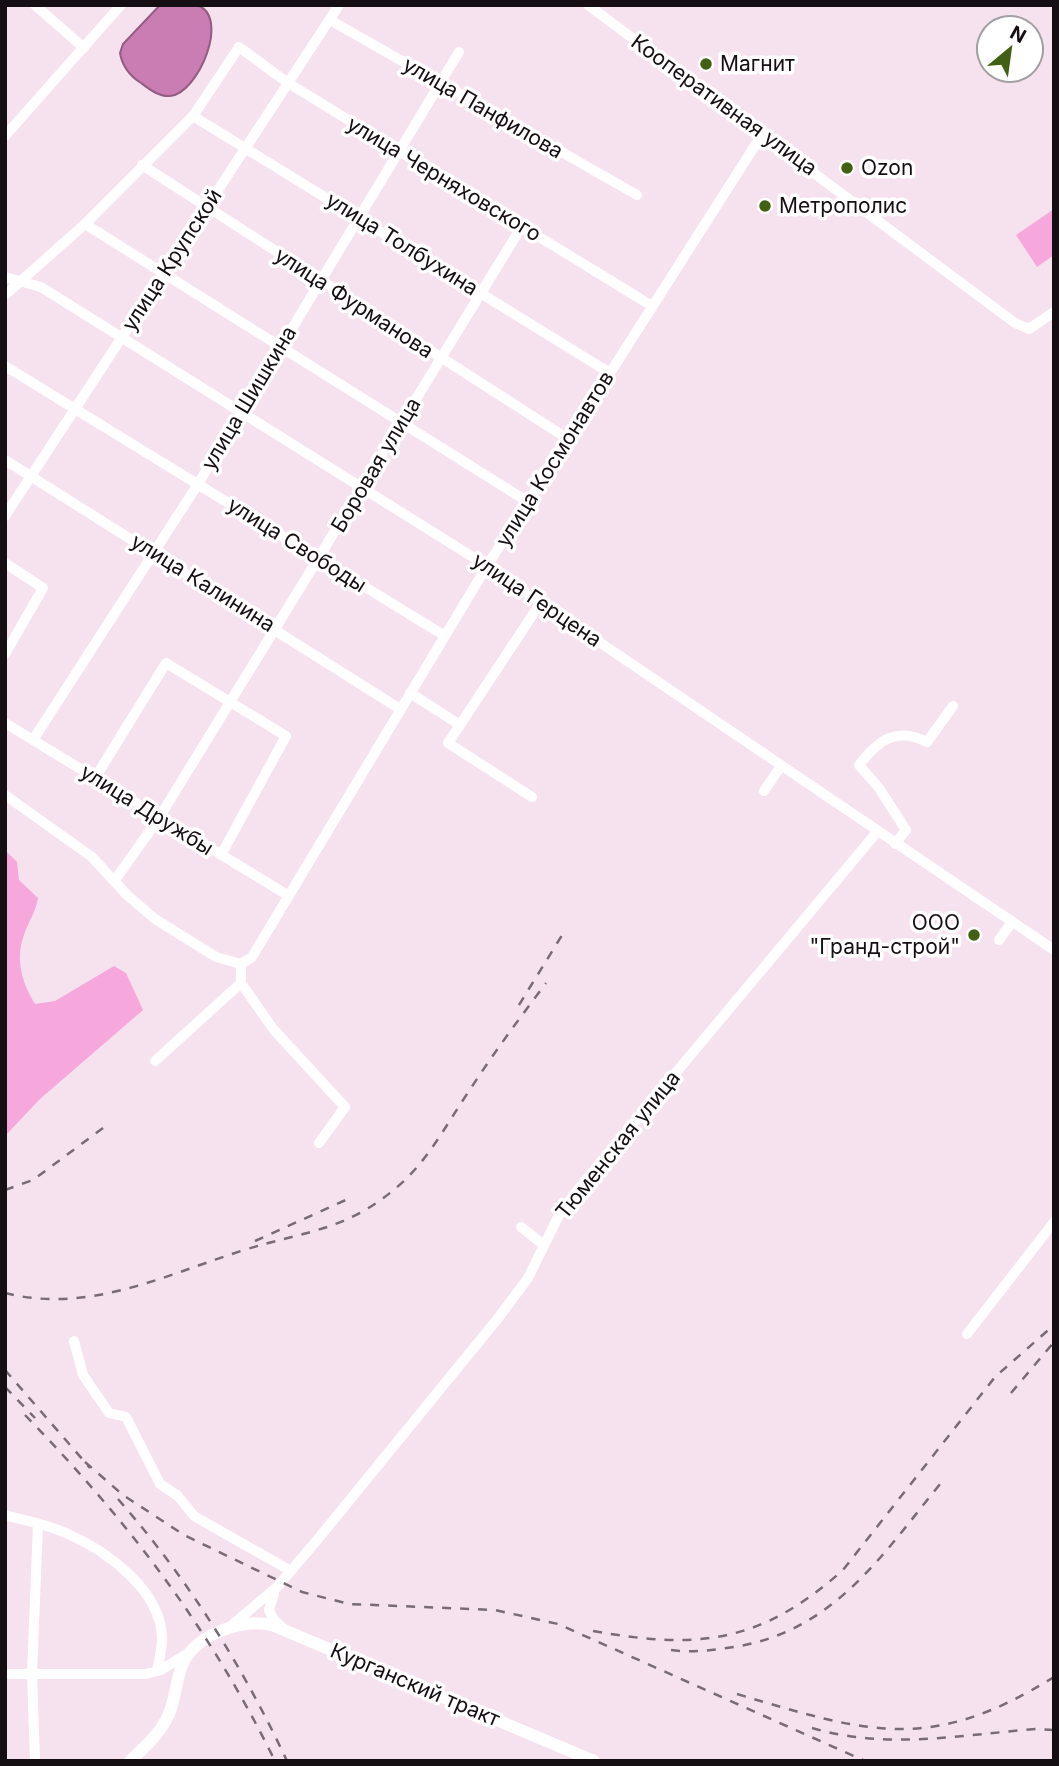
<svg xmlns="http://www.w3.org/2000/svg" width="1059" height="1766" font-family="Inter,sans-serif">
<rect width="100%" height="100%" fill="#f6e2ef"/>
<g fill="#f6a8dd">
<path d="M1054,209V255L1037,267L1016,235Z"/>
<path d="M5,850L17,862L19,880L38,898C36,912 28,922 24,935C15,960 22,983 35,1004L55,1001L114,966L126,973L143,1010L40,1099L5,1136Z"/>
</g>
<path fill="#c97db2" stroke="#935c82" stroke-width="2" d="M160,5C170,5 187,2 197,5C231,16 198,94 170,96C159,97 149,89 141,83C130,76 122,65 120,53L123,44Z"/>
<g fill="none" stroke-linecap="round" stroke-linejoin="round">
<g stroke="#fff" stroke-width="10">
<path d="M35,5L84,48"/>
<path d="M588,5L1015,323L1029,329L1054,312"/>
<path d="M330,20L637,195"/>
<path d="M193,116L610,373"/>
<path d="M5,136L121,5"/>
<path d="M142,165L568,439"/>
<path d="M85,224L528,502"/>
<path d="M5,277L41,287L487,566L1054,950"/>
<path d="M5,295L85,224L193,116L239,47L288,83L652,306"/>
<path d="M5,366L445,636"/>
<path d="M5,460L400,709"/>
<path d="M5,516L339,5"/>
<path d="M5,563L43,588L5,654"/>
<path d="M410,693L460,725L541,602"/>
<path d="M5,723L289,896"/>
<path d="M460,725L448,743L532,797"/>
<path d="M33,740L198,484L459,52"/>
<path d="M95,778L166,663L286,736L221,855"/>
<path d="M764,791L781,766"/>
<path d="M5,795L92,857L127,895L155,919L216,957L241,964"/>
<path d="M895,844L906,830L879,788L859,765C879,739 897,727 927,742L953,706"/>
<path d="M115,880L159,818L522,226"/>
<path d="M999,940L1012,922"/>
<path d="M241,964L252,957L487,566L763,133"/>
<path d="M241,983L274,1030L345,1107L319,1143"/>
<path d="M155,1061L241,983V964"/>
<path d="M521,1227L544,1245"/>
<path d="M967,1334L1054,1222"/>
<path d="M74,1341L83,1375L109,1413L126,1417L160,1484L178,1496L194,1516L291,1571"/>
<path d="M5,1515C26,1521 49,1525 68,1534C107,1551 162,1591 162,1639C162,1649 159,1661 157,1671"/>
<path d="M274,1593L269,1610L274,1620L283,1628"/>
<path d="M233,1624L277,1587L313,1545L499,1317L528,1278L558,1217L572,1197L877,832"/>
<path d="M5,1674H146L161,1670L185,1655"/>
<path d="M35,1761L32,1674L38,1524"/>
</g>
<path stroke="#fff" stroke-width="12" d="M130,1761C143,1748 157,1737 166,1720C176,1703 175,1681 183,1663C197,1634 243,1618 272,1625L594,1761"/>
<g stroke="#786b74" stroke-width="2.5" stroke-dasharray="9 9" stroke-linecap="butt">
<path d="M519,1005L564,932"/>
<path d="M5,1190L33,1180L107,1125"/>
<path d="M255,1241L348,1199"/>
<path d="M5,1293C88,1314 163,1276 241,1251C307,1230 348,1232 404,1181C431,1155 448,1122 469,1091C493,1054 519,1019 546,983"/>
<path d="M5,1370L90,1468"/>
<path d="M5,1387L35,1418"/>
<path d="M1011,1393L1054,1342"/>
<path d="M25,1415C128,1521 209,1627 275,1761"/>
<path d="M85,1462L123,1495L184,1535L302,1592L349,1604L495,1610L558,1624L865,1761"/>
<path d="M118,1499C188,1579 242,1665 287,1761"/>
<path d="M593,1631C699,1650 761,1643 843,1570L995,1377L1054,1325"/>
<path d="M671,1650C692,1653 713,1650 734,1647C836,1631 884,1552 945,1478"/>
<path d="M737,1694C868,1733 930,1754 1054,1677"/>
<path d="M812,1728C887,1750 959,1735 1036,1729L1054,1730"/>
</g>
</g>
<g fill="#426013" stroke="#fff" stroke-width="2.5">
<circle cx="706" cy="64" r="7"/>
<circle cx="847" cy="168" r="7"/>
<circle cx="765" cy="206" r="7"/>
<circle cx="974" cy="935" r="7"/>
</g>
<g text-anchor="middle" stroke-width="7" stroke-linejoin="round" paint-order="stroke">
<g font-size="21" fill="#150e13" stroke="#fff" text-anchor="start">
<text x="720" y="71">Магнит</text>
<text x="861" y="175">Ozon</text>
<text x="779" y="213">Метрополис</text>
<text x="960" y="930" text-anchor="end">ООО<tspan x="960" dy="24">"Гранд-строй"</tspan></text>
</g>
<g font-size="21" fill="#150e13" stroke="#fff">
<text transform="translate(724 105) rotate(36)" y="7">Кооперативная улица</text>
<text transform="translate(483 108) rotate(30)" y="7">улица Панфилова</text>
<text transform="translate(444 179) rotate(31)" y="7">улица Черняховского</text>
<text transform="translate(402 244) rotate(32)" y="7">улица Толбухина</text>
<text transform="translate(172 260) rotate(-57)" y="7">улица Крупской</text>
<text transform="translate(354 303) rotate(33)" y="7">улица Фурманова</text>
<text transform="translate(249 398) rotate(-59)" y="7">улица Шишкина</text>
<text transform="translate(555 459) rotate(-58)" y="7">улица Космонавтов</text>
<text transform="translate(376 465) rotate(-59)" y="7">Боровая улица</text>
<text transform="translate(297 545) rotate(32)" y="7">улица Свободы</text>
<text transform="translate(203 583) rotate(32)" y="7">улица Калинина</text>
<text transform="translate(537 600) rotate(34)" y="7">улица Герцена</text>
<text transform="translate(147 810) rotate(32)" y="7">улица Дружбы</text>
<text transform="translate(618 1145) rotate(-51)" y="7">Тюменская улица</text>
<text transform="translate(415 1685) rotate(23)" y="7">Курганский тракт</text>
</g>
</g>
<rect width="1059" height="1766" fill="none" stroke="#150e13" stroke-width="14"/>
<g transform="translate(1010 49) rotate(29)"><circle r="33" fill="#ffffff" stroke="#a19fa1" stroke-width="2"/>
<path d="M0-5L12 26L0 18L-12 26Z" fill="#426013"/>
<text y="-10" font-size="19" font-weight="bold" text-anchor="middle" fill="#150e13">N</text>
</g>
</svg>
